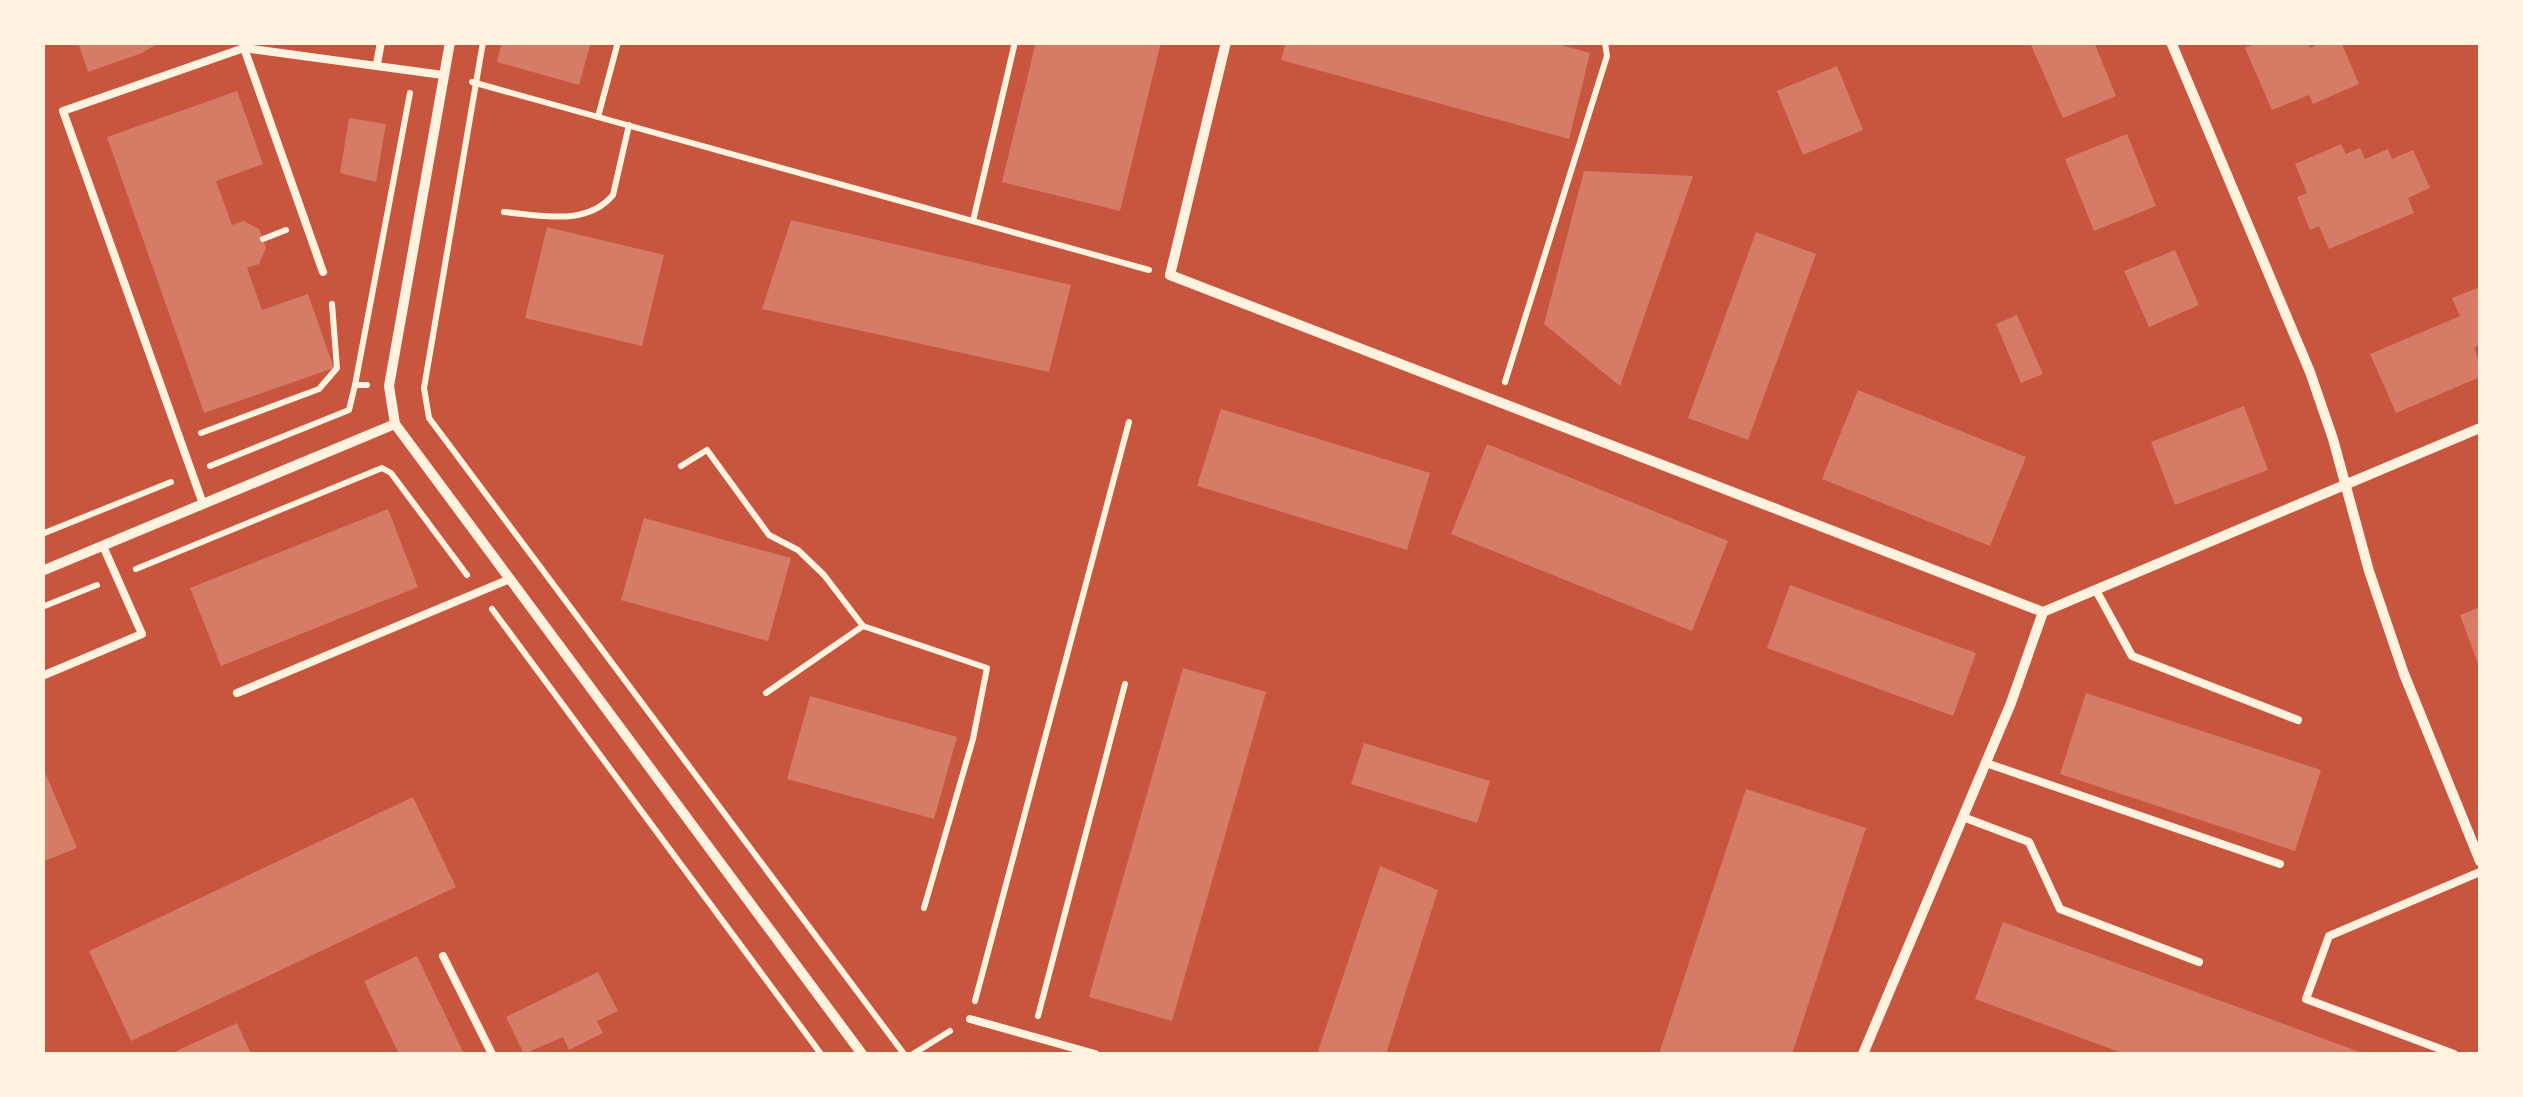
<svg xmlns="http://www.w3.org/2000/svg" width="2523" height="1097" font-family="'Golos Text',sans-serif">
<rect width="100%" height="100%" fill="#c8553d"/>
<g fill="#d67c66">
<path d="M78,42H160L142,53L88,72Z"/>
<path d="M502,42H591L579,85L497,62Z"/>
<path d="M1036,42H1161L1120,211L1002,182Z"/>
<path d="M1286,42H1549L1590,53L1569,139L1281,60Z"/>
<path d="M2038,42H2094L2116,96L2063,118L2031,45Z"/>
<path d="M2259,42H2308L2310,48L2323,42H2341L2359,84L2313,104L2309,95L2272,110L2245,48Z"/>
<path d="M1837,66L1863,130L1803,155L1777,91Z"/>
<path d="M237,91L263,164L216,181L232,225L244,221L259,229L266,248L259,264L247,268L262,310L308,294L334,368L204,413L107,137Z"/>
<path d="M349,118L386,124L376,182L340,173Z"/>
<path d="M2127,134L2156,206L2094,231L2065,159Z"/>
<path d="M2341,144L2346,154L2360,148L2365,159L2388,149L2392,159L2413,150L2430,188L2408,198L2414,213L2329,249L2319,226L2310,230L2297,197L2307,193L2295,164Z"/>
<path d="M1584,171L1693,176L1620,386L1544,324Z"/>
<path d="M791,220L1071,285L1049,372L762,309Z"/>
<path d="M547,227L664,255L642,346L525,318Z"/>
<path d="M1756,232L1816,254L1748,440L1688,418Z"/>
<path d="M2175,250L2199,305L2149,327L2124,271Z"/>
<path d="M2480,287V345L2474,348L2480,363V377L2396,413L2370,354L2460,316L2452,298Z"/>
<path d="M2017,315L2043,374L2021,383L1996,324Z"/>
<path d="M1858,390L2026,457L1990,546L1822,479Z"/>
<path d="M2244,406L2268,470L2175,505L2151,442Z"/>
<path d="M1221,409L1430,473L1407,550L1197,486Z"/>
<path d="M1487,444L1728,541L1692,631L1451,534Z"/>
<path d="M388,509L418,587L221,666L190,588Z"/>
<path d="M644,518L791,558L768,641L621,600Z"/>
<path d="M1790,585L1976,653L1953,716L1767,648Z"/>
<path d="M2480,607V663L2478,664L2460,615Z"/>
<path d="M1183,668L1266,692L1172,1021L1089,997Z"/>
<path d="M2086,693L2321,770L2295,851L2060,774Z"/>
<path d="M810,696L957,737L934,819L787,779Z"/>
<path d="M1364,743L1490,781L1477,823L1351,784Z"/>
<path d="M42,765L77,848L42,862Z"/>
<path d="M1746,789L1866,828L1792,1054H1659Z"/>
<path d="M413,797L456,887L131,1041L89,951Z"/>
<path d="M1380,866L1438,890L1386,1054H1317Z"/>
<path d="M2003,922L2235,1006L2365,1054H2125L1975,999Z"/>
<path d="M417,956L464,1054H399L364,981Z"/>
<path d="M598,972L618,1011L597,1021L603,1033L569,1050L563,1037L524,1054L506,1017Z"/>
<path d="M237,1023L251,1054H170Z"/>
</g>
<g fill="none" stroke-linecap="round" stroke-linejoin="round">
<g stroke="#fff3e0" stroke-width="6">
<path d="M483,42L424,388L429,418L904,1054"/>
<path d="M472,82L1149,270"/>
<path d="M598,117L618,42"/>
<path d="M504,212C541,215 586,227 613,195L629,125"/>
<path d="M973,221L1015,42"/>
<path d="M263,239L286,230"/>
<path d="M1505,382L1607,56L1605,42"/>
<path d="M355,385L410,93"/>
<path d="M201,433L319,389L337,368L332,304"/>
<path d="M210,466L349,410L355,385H367"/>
<path d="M681,466L707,450L769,535L798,550L824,575L863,626L987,668L973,739L924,908"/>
<path d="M42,534L171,482"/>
<path d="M136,569L382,468L391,473L467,575"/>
<path d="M42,607L97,585"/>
<path d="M492,609L821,1054"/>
<path d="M766,693L863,626"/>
<path d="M975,1001L1129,422"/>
<path d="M1038,1016L1125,684"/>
<path d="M913,1054L950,1031"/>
</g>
<g stroke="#fff3e0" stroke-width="8">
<path d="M244,48L323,272"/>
<path d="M377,64L381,42"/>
<path d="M203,504L63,111L244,48L443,75"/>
<path d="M2097,592L2132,656L2298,720"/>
<path d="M42,676L142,634L103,546"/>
<path d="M237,693L510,579"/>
<path d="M1986,763L2280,864"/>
<path d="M1963,817L2029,842L2060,909L2199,962"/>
<path d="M443,956L492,1054"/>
<path d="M970,1019L1095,1054"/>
<path d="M2454,1054L2306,999L2329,936L2480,872"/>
</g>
<g stroke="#fff3e0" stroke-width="10">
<path d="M450,42L389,386L395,424L862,1054"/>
<path d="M1226,42L1170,275L2043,612L2480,428"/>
<path d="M2171,42L2310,372L2333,439L2369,571L2404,674L2480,861"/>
<path d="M42,571L395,424"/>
<path d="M1863,1054L2011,703L2043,612"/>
</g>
</g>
<rect width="2523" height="1097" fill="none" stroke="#fff3e0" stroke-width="90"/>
</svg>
